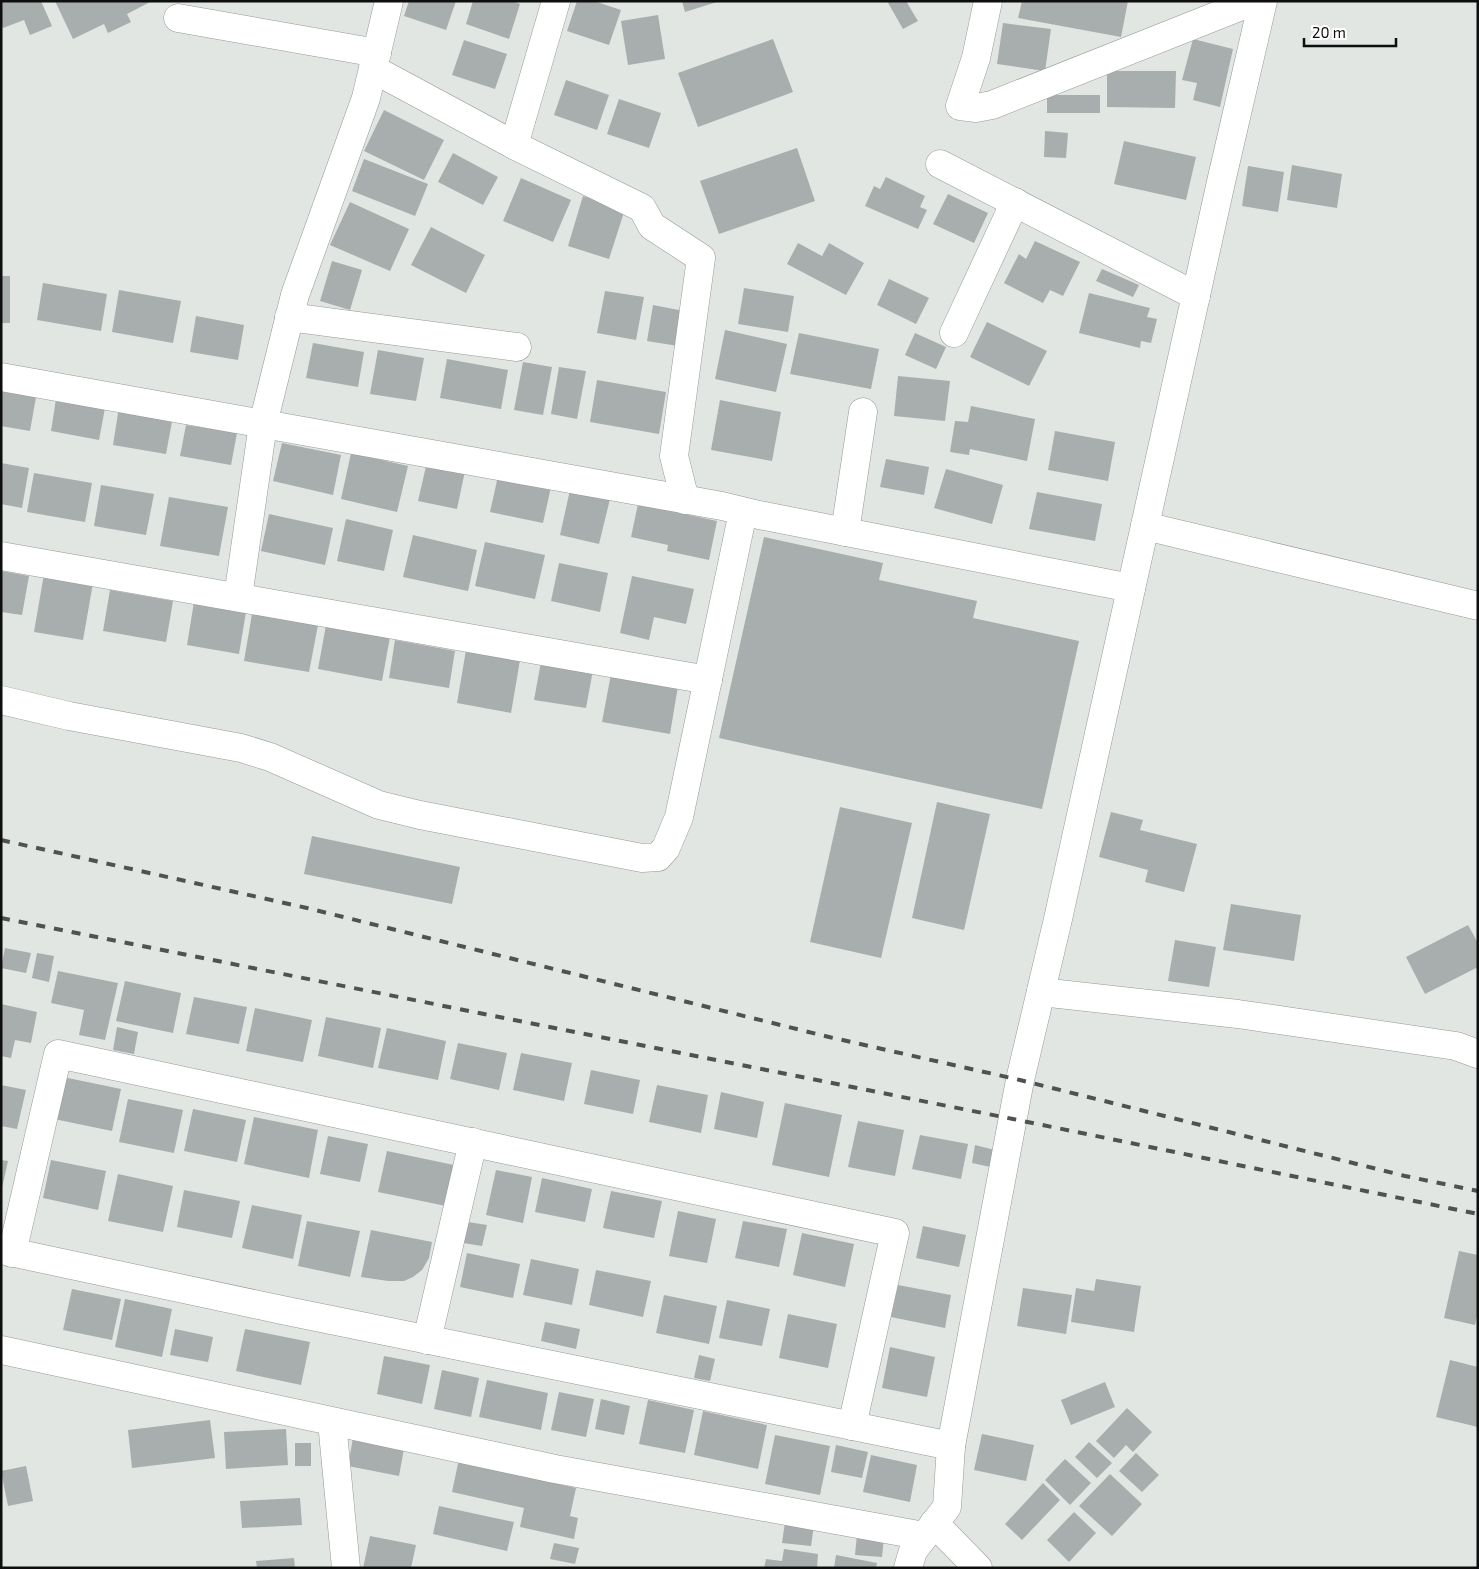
<svg xmlns="http://www.w3.org/2000/svg" width="1479" height="1569" font-family="'Exo 2',sans-serif">
<rect width="100%" height="100%" fill="#e1e6e2"/>
<g fill="#a8aead">
<path d="M1,1H41L52,26L30,35L24,20L3,28L1,23Z"/>
<path d="M55,1H152L127,14L131,22L108,33L104,24L73,39Z"/>
<path d="M409,1H456L446,30L404,16Z"/>
<path d="M473,1H513L520,4L509,39L466,24Z"/>
<path d="M577,1H594L621,10L609,45L567,31Z"/>
<path d="M682,1H717V2L685,12Z"/>
<path d="M887,1H906L918,21L903,29Z"/>
<path d="M1022,1H1128L1121,37L1018,18Z"/>
<path d="M658,15L665,59L628,65L621,21Z"/>
<path d="M1003,23L1051,29L1045,71L997,64Z"/>
<path d="M773,39L793,92L698,127L678,73Z"/>
<path d="M1193,39L1233,49L1220,107L1193,100L1197,83L1182,80Z"/>
<path d="M464,40L507,54L495,89L452,75Z"/>
<path d="M1107,71H1176L1175,108L1107,107Z"/>
<path d="M566,80L609,95L597,130L554,115Z"/>
<rect x="1047" y="95" width="53" height="18"/>
<path d="M619,99L661,113L649,148L607,134Z"/>
<path d="M384,110L444,140L424,180L364,151Z"/>
<path d="M1045,131L1068,133L1066,158L1044,157Z"/>
<path d="M1124,141L1196,157L1186,200L1114,184Z"/>
<path d="M797,148L815,201L719,234L700,181Z"/>
<path d="M453,153L498,177L483,205L438,182Z"/>
<path d="M364,159L428,184L415,216L352,191Z"/>
<path d="M1292,165L1342,174L1337,208L1287,200Z"/>
<path d="M1248,166L1284,172L1278,212L1242,206Z"/>
<path d="M886,177L925,196L920,207L927,210L918,229L865,206L874,186L880,189Z"/>
<path d="M521,178L571,200L553,242L503,221Z"/>
<path d="M948,194L988,213L974,243L933,224Z"/>
<path d="M583,196L625,209L609,259L568,246Z"/>
<path d="M350,202L409,229L390,271L330,245Z"/>
<path d="M431,227L485,255L466,293L411,265Z"/>
<path d="M1035,241L1080,262L1063,296L1050,290L1043,303L1004,283L1019,254L1026,259Z"/>
<path d="M798,243L822,256L829,243L864,263L846,295L787,264Z"/>
<path d="M332,261L362,270L350,310L320,301Z"/>
<path d="M1102,269L1139,285L1133,297L1096,281Z"/>
<rect x="1" y="276" width="9" height="47"/>
<path d="M889,279L929,298L916,324L877,305Z"/>
<path d="M43,283L107,294L101,331L37,320Z"/>
<path d="M744,288L794,296L788,332L738,324Z"/>
<path d="M119,290L181,301L173,343L112,332Z"/>
<path d="M605,291L644,297L636,340L597,333Z"/>
<path d="M1089,293L1150,308L1147,317L1157,319L1151,343L1141,341L1140,348L1079,333Z"/>
<path d="M653,305L684,311L678,346L647,341Z"/>
<path d="M196,316L244,325L238,360L190,352Z"/>
<path d="M987,322L1047,351L1029,386L970,357Z"/>
<path d="M725,330L787,344L776,392L715,379Z"/>
<path d="M799,333L879,349L871,389L790,374Z"/>
<path d="M915,333L946,347L936,369L905,355Z"/>
<path d="M313,343L364,352L358,387L306,378Z"/>
<path d="M378,350L424,358L416,401L370,394Z"/>
<path d="M447,359L508,370L501,409L440,398Z"/>
<path d="M523,362L552,367L543,415L514,410Z"/>
<path d="M559,367L586,371L577,419L551,414Z"/>
<path d="M898,376L950,381L945,421L894,416Z"/>
<path d="M597,380L666,392L659,434L590,422Z"/>
<path d="M1,391L36,397L30,431L1,426Z"/>
<path d="M56,399L105,408L99,440L51,431Z"/>
<path d="M720,400L781,412L772,461L711,450Z"/>
<path d="M971,406L1035,419L1027,461L970,449L969,455L950,452L955,421L968,422Z"/>
<path d="M119,407L173,416L166,454L113,445Z"/>
<path d="M186,425L237,433L231,465L180,456Z"/>
<path d="M1055,431L1115,442L1108,481L1048,470Z"/>
<path d="M282,443L341,455L333,495L273,481Z"/>
<path d="M351,453L408,466L397,512L341,499Z"/>
<path d="M886,459L929,467L924,495L880,487Z"/>
<path d="M427,462L465,471L457,509L418,501Z"/>
<path d="M1,463L29,468L22,508L1,504Z"/>
<path d="M946,469L1003,485L992,524L934,508Z"/>
<path d="M34,473L92,483L85,522L27,512Z"/>
<path d="M498,476L551,487L543,523L490,512Z"/>
<path d="M101,485L154,494L146,535L94,526Z"/>
<path d="M570,490L610,499L599,544L560,535Z"/>
<path d="M1037,492L1102,504L1095,541L1029,529Z"/>
<path d="M169,497L228,507L219,556L160,546Z"/>
<path d="M638,504L717,521L709,560L667,551L668,545L631,537Z"/>
<path d="M269,514L333,528L325,565L261,551Z"/>
<path d="M346,519L393,530L384,571L337,561Z"/>
<path d="M413,535L477,550L468,591L403,577Z"/>
<path d="M764,537L883,563L879,580L977,601L973,618L1079,641L1042,809L719,738Z"/>
<path d="M485,542L545,555L535,599L475,586Z"/>
<path d="M559,563L608,573L600,612L551,601Z"/>
<path d="M1,571L29,576L22,615L1,612Z"/>
<path d="M44,574L93,583L83,640L34,632Z"/>
<path d="M632,576L694,589L686,624L654,617L649,640L620,633Z"/>
<path d="M110,590L173,601L166,642L103,631Z"/>
<path d="M194,602L246,612L239,654L187,645Z"/>
<path d="M252,614L318,625L309,672L244,661Z"/>
<path d="M326,625L390,637L382,681L318,669Z"/>
<path d="M395,640L455,651L449,688L389,678Z"/>
<path d="M466,650L520,660L511,713L457,703Z"/>
<path d="M541,662L593,670L586,708L534,700Z"/>
<path d="M611,674L678,686L670,734L602,722Z"/>
<path d="M937,802L990,814L964,930L912,918Z"/>
<path d="M840,807L912,823L881,958L810,942Z"/>
<path d="M1111,812L1143,820L1140,830L1197,844L1184,892L1145,882L1148,870L1099,857Z"/>
<path d="M312,836L460,867L452,904L304,874Z"/>
<path d="M1231,904L1301,915L1294,961L1223,950Z"/>
<path d="M1468,925L1478,943V967L1425,994L1406,957Z"/>
<path d="M1175,940L1216,947L1209,987L1168,981Z"/>
<path d="M5,948L31,953L26,973L1,968Z"/>
<path d="M37,953L54,956L49,982L32,978Z"/>
<path d="M58,971L118,983L105,1040L79,1035L84,1010L51,1003Z"/>
<path d="M125,981L181,993L173,1033L116,1021Z"/>
<path d="M194,997L247,1007L239,1044L186,1034Z"/>
<path d="M1,1004L37,1012L31,1043L15,1040L11,1058L1,1056Z"/>
<path d="M255,1008L312,1020L303,1062L246,1051Z"/>
<path d="M326,1017L381,1028L373,1068L318,1056Z"/>
<path d="M117,1027L138,1032L134,1054L113,1050Z"/>
<path d="M387,1028L446,1041L438,1080L378,1068Z"/>
<path d="M458,1043L507,1053L499,1090L450,1079Z"/>
<path d="M521,1053L572,1063L564,1101L513,1090Z"/>
<path d="M591,1070L640,1080L633,1114L584,1104Z"/>
<path d="M63,1077L121,1089L112,1131L54,1119Z"/>
<path d="M1,1085L26,1090L17,1129L1,1126Z"/>
<path d="M657,1085L708,1095L701,1133L649,1122Z"/>
<path d="M721,1092L764,1102L757,1138L714,1129Z"/>
<path d="M128,1099L183,1110L174,1153L119,1142Z"/>
<path d="M785,1103L842,1115L829,1177L772,1165Z"/>
<path d="M193,1109L246,1120L237,1162L184,1151Z"/>
<path d="M254,1117L318,1130L309,1178L244,1164Z"/>
<path d="M858,1121L904,1130L895,1176L848,1167Z"/>
<path d="M920,1135L968,1144L961,1179L912,1169Z"/>
<path d="M328,1136L368,1144L360,1182L320,1174Z"/>
<path d="M975,1145L999,1151L995,1168L972,1163Z"/>
<path d="M387,1151L454,1165L446,1206L378,1192Z"/>
<path d="M1,1160L8,1161L2,1188H1Z"/>
<path d="M51,1160L106,1171L98,1210L43,1198Z"/>
<path d="M496,1170L532,1177L523,1223L486,1215Z"/>
<path d="M118,1174L173,1186L163,1232L108,1221Z"/>
<path d="M542,1178L592,1189L585,1222L535,1212Z"/>
<path d="M184,1190L240,1201L232,1238L177,1227Z"/>
<path d="M611,1191L662,1201L654,1238L603,1228Z"/>
<path d="M252,1205L302,1215L293,1259L242,1248Z"/>
<path d="M678,1211L716,1219L707,1263L669,1256Z"/>
<path d="M307,1221L360,1231L350,1277L298,1266Z"/>
<path d="M743,1221L787,1229L779,1267L735,1258Z"/>
<path d="M468,1222L487,1225L482,1246L463,1243Z"/>
<path d="M923,1226L966,1235L959,1267L916,1258Z"/>
<path d="M371,1230L432,1242L429,1258L422,1270L413,1277L404,1281H388L361,1277Z"/>
<path d="M802,1233L854,1244L845,1287L793,1275Z"/>
<path d="M1459,1251L1478,1255V1312L1475,1325L1444,1318Z"/>
<path d="M467,1253L520,1264L513,1298L460,1287Z"/>
<path d="M531,1259L579,1269L572,1305L523,1295Z"/>
<path d="M596,1270L651,1281L643,1317L589,1305Z"/>
<path d="M1096,1279L1141,1286L1134,1332L1071,1322L1076,1288L1094,1291Z"/>
<path d="M898,1285L951,1295L945,1328L891,1317Z"/>
<path d="M1023,1288L1072,1295L1066,1334L1017,1326Z"/>
<path d="M72,1289L121,1299L112,1340L63,1330Z"/>
<path d="M664,1295L717,1306L709,1344L656,1333Z"/>
<path d="M125,1299L172,1309L162,1357L115,1347Z"/>
<path d="M727,1300L770,1309L762,1346L719,1338Z"/>
<path d="M788,1314L837,1324L828,1368L779,1358Z"/>
<path d="M545,1322L580,1329L576,1349L541,1341Z"/>
<path d="M175,1329L213,1337L208,1362L170,1355Z"/>
<path d="M245,1329L310,1342L301,1385L236,1371Z"/>
<path d="M890,1347L935,1357L927,1397L882,1388Z"/>
<path d="M699,1355L715,1359L710,1381L694,1378Z"/>
<path d="M384,1356L430,1365L422,1404L377,1394Z"/>
<path d="M1450,1360L1478,1367V1427L1436,1417Z"/>
<path d="M442,1370L479,1378L471,1417L434,1409Z"/>
<path d="M487,1380L548,1393L541,1430L479,1417Z"/>
<path d="M1105,1382L1115,1407L1071,1425L1061,1400Z"/>
<path d="M559,1392L594,1399L586,1437L551,1430Z"/>
<path d="M601,1399L630,1406L624,1435L595,1429Z"/>
<path d="M648,1400L694,1410L685,1453L639,1444Z"/>
<path d="M1127,1408L1152,1432L1133,1452L1126,1445L1114,1458L1096,1441Z"/>
<path d="M703,1411L767,1425L758,1469L694,1455Z"/>
<path d="M210,1420L215,1458L132,1468L128,1430Z"/>
<path d="M286,1429L288,1465L226,1469L224,1432Z"/>
<path d="M354,1432L405,1443L399,1476L348,1466Z"/>
<path d="M982,1434L1034,1445L1026,1481L974,1470Z"/>
<path d="M775,1435L830,1446L820,1495L765,1484Z"/>
<path d="M1089,1442L1112,1463L1097,1478L1075,1457Z"/>
<rect x="295" y="1443" width="16" height="23"/>
<path d="M836,1445L868,1452L862,1478L831,1472Z"/>
<path d="M1136,1453L1159,1475L1142,1492L1119,1471Z"/>
<path d="M460,1454L546,1473L545,1481L576,1488L570,1516L578,1518L574,1539L520,1527L524,1508L452,1492Z"/>
<path d="M871,1455L917,1465L910,1502L863,1492Z"/>
<path d="M1065,1459L1091,1483L1070,1505L1045,1480Z"/>
<path d="M26,1466L33,1501L8,1506L1,1471Z"/>
<path d="M1110,1474L1142,1504L1112,1536L1079,1506Z"/>
<path d="M1043,1483L1060,1500L1022,1540L1005,1524Z"/>
<path d="M300,1498L302,1525L242,1528L240,1501Z"/>
<path d="M439,1506L514,1522L507,1551L433,1534Z"/>
<path d="M1074,1512L1096,1533L1069,1562L1047,1540Z"/>
<path d="M785,1522L814,1525L811,1546L782,1543Z"/>
<path d="M857,1534L884,1537L882,1557L855,1555Z"/>
<path d="M370,1536L416,1545L411,1568H363Z"/>
<path d="M554,1543L579,1548L575,1564L550,1559Z"/>
<path d="M784,1549L818,1554L817,1568H764L766,1559L782,1561Z"/>
<path d="M836,1555L877,1563L876,1568H834Z"/>
<path d="M294,1558L295,1568H257L256,1561Z"/>
</g>
<g fill="none" stroke-linecap="round" stroke-linejoin="round">
<defs>
<g id="street">
<path d="M988,1L976,58L960,106L976,108L992,105L1254,1"/>
<path d="M178,18L377,53"/>
<path d="M373,69L514,145L642,208L652,226L701,258L674,456L685,500"/>
<path d="M514,145L556,1"/>
<path d="M940,164L1196,296"/>
<path d="M289,317L517,347"/>
<path d="M954,333L1015,202"/>
<path d="M1,377L722,506L759,515L1131,588"/>
<path d="M1145,526L1478,606"/>
<path d="M845,532L863,412"/>
<path d="M1,556L708,680"/>
<path d="M238,597L263,424L295,295L366,98L389,1"/>
<path d="M1,700L69,716L241,748L270,757L379,805L420,815L642,858L658,857L666,848L679,817L743,512"/>
<path d="M1041,992L1238,1014L1456,1046L1478,1054"/>
<path d="M1,1250L282,1310L951,1446L1020,1080L1058,919L1221,182L1263,1"/>
<path d="M12,1253L58,1054L895,1233L852,1426"/>
<path d="M427,1340L473,1142"/>
<path d="M1,1350L555,1469L924,1536"/>
<path d="M332,1422L346,1568"/>
<path d="M934,1523L978,1568"/>
<path d="M908,1568L913,1551L947,1507L951,1446"/>
</g>
</defs>
<use href="#street" stroke="#959995" stroke-width="29"/>
<use href="#street" stroke="#fff" stroke-width="28"/>
<g stroke="#505250" stroke-width="4" stroke-dasharray="9 9" stroke-linecap="butt">
<path d="M1,840L307,908L829,1037L1020,1080L1405,1176L1478,1191"/>
<path d="M1,918L1013,1119L1478,1214"/>
</g>
</g>
<rect width="1479" height="1569" fill="none" stroke="#0d0e0d" stroke-width="5"/>
<path d="M1304 38v8h92v-8" fill="none" stroke="#0d0e0d" stroke-width="2.5"/>
<text x="1312" y="38" font-size="15" fill="#0d0e0d" stroke="#ffffff" stroke-width="4" paint-order="stroke">20 m</text>
</svg>
